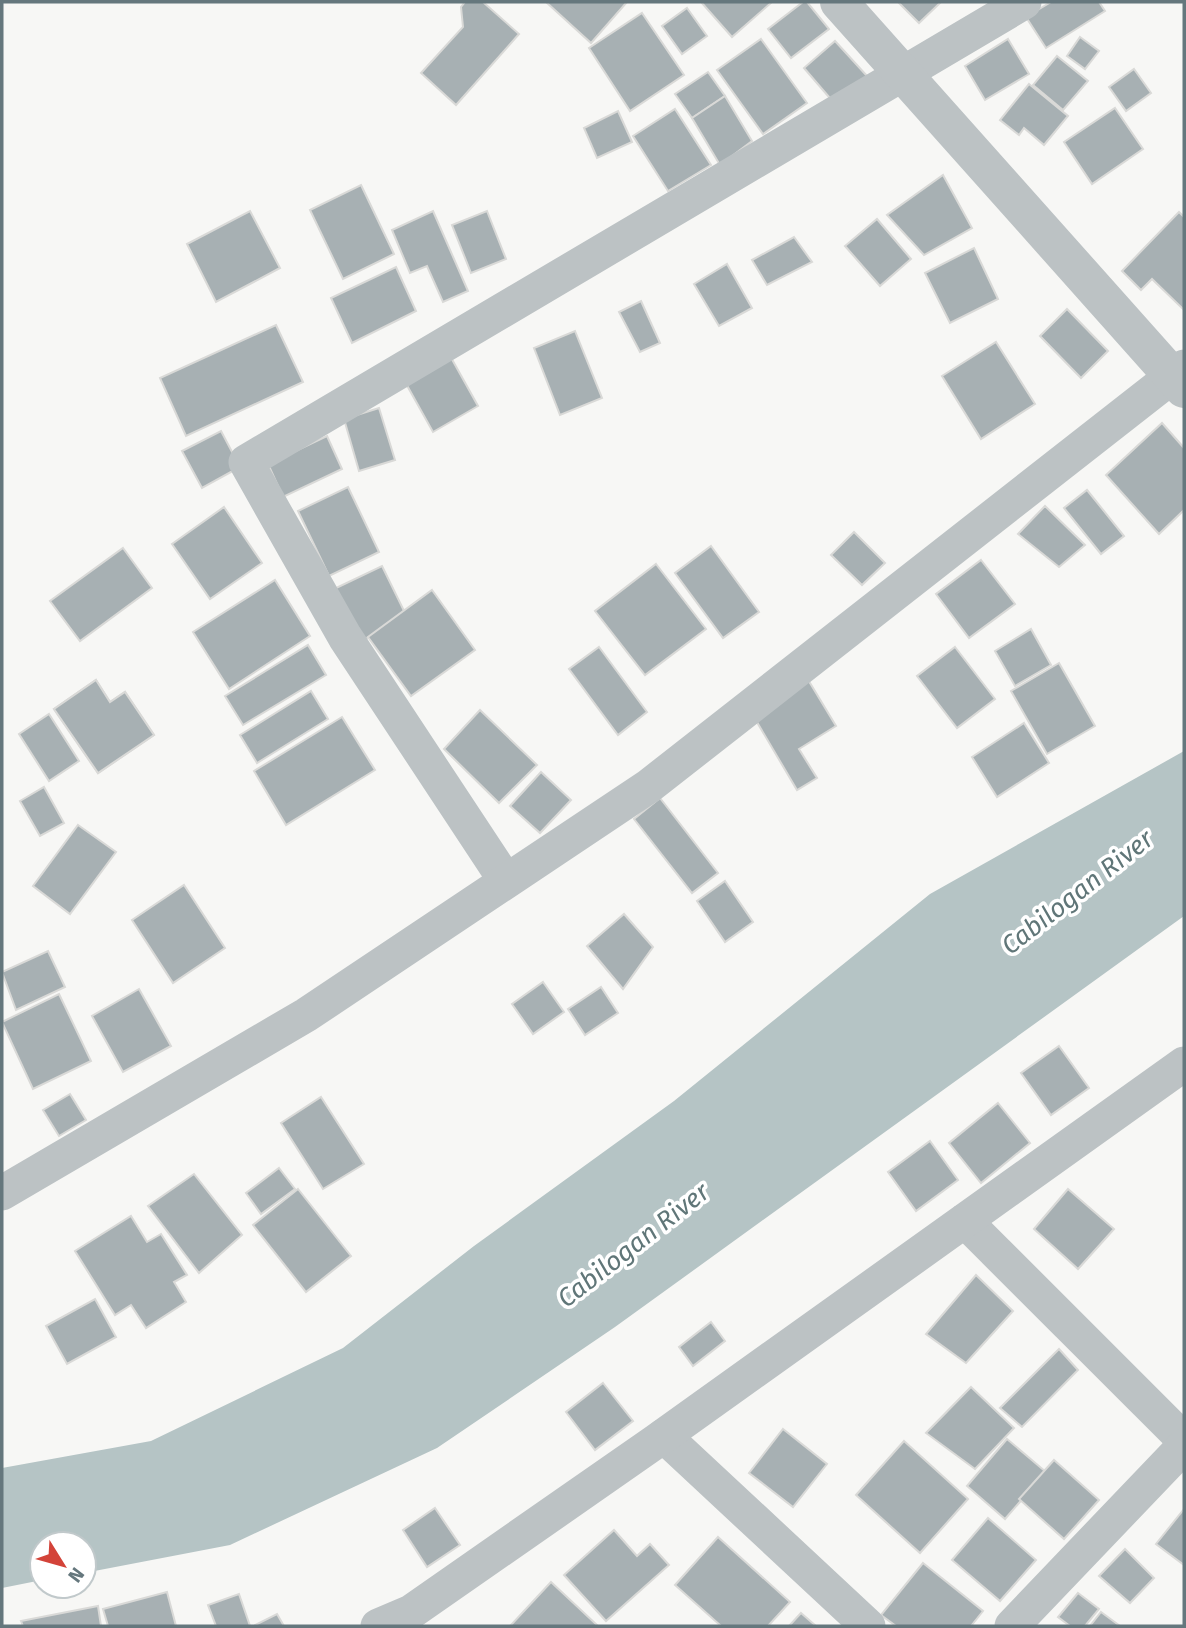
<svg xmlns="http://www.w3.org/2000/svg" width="1186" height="1628" font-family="'Fira Sans',sans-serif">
<rect width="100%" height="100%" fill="#f7f7f5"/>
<path fill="#b5c4c5" d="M1184,751V916L615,1327L437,1448L230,1545L84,1573V1544H42V1580L2,1588V1468L151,1441L343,1348L474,1246L674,1101L930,894Z"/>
<g fill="#a7b0b3" stroke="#d9d9d7" stroke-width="2">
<path d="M465,2H483L519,34L456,105L421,73L463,27L461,7Z"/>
<path d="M546,2H627L591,43Z"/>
<path d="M701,2H772L732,37Z"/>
<path d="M803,2H807L829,29L791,58L768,29Z"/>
<path d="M898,2H941L919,23Z"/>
<path d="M1051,2H1099L1105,11L1046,48L1026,17Z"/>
<path d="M687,8L707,36L682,54L662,26Z"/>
<path d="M642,13L684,75L630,111L589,48Z"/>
<path d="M1080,37L1099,51L1085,69L1067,56Z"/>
<path d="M761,39L807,103L763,134L717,70Z"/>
<path d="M1008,39L1029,74L985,100L965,66Z"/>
<path d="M835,41L867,76L835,104L804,68Z"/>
<path d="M1057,56L1088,81L1063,110L1033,85Z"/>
<path d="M1134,69L1151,93L1126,111L1109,87Z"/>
<path d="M708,72L725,96L692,118L675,94Z"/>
<path d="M1029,84L1068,116L1044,145L1024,128L1019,135L1000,120Z"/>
<path d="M725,96L752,141L720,165L692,118Z"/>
<path d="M1115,108L1143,149L1092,184L1064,142Z"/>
<path d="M675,109L711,165L668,191L633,136Z"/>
<path d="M618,111L632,142L597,158L584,128Z"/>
<path d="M943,175L972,228L924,255L887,215Z"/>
<path d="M361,185L394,254L343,279L310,210Z"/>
<path d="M250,211L280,268L216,302L187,244Z"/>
<path d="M433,211L468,291L443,302L427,266L410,273L392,230Z"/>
<path d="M487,211L506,259L471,273L452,225Z"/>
<path d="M1179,212L1184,217V310L1152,279L1141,290L1122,271Z"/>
<path d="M877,219L911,259L880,286L845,246Z"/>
<path d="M794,237L812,262L767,285L752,260Z"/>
<path d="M974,248L998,299L950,323L925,273Z"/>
<path d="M727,264L752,308L719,326L694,284Z"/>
<path d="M396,267L416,311L352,343L331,298Z"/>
<path d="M641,301L660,343L640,352L619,312Z"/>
<path d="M1067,309L1108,351L1081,378L1040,336Z"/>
<path d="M276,325L303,382L186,436L160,378Z"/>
<path d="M575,331L602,398L560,415L534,348Z"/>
<path d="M996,342L1035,404L981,439L942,376Z"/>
<path d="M449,354L478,406L433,432L404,380Z"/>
<path d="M379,408L395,460L359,471L344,419Z"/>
<path d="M1162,423L1184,448V510L1159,534L1106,475Z"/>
<path d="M221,431L240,467L202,488L182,451Z"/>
<path d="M327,436L342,469L283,497L268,464Z"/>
<path d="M348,487L379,552L329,576L298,511Z"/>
<path d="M1087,490L1124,536L1101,554L1064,508Z"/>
<path d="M1045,506L1085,545L1059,567L1018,534Z"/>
<path d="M224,507L262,563L210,599L172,544Z"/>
<path d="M854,532L885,563L862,585L831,555Z"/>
<path d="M711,546L759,612L723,638L675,573Z"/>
<path d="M123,548L152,588L80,641L50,601Z"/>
<path d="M981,560L1015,604L969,638L936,594Z"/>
<path d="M656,564L706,629L645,675L595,611Z"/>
<path d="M382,566L408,619L359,642L334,589Z"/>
<path d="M275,580L310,636L229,689L193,632Z"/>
<path d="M432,590L475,650L411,696L368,637Z"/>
<path d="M1031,629L1051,665L1015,686L995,651Z"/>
<path d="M308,645L326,675L243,725L225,696Z"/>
<path d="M599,647L647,712L618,735L569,669Z"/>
<path d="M955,647L995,699L957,728L917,676Z"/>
<path d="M1059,663L1095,726L1047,754L1011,691Z"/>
<path d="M807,678L836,726L799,749L817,778L797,790L751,712Z"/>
<path d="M96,680L110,702L125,692L154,735L98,773L54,709Z"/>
<path d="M96,680L110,702L125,692L154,735L98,773L54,709Z"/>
<path d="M311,691L328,719L257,763L240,735Z"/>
<path d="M480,710L537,765L499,803L444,749Z"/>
<path d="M49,714L79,761L49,781L19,734Z"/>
<path d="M342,717L375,770L286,825L254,771Z"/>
<path d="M1024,723L1049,763L997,797L972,757Z"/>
<path d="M541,772L571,800L540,833L510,806Z"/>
<path d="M44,787L64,823L40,836L20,801Z"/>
<path d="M660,798L718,873L692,893L634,819Z"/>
<path d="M78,825L116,852L70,914L33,886Z"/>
<path d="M725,881L753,922L725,942L697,901Z"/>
<path d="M184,885L225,948L173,983L132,920Z"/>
<path d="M624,914L653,947L623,989L587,946Z"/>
<path d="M48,951L65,987L16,1010L2,972Z"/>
<path d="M543,982L564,1012L533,1034L512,1004Z"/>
<path d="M601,987L618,1013L585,1035L568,1009Z"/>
<path d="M139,989L171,1046L123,1072L92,1016Z"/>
<path d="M59,994L91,1061L33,1089L2,1022Z"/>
<path d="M1059,1046L1089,1088L1051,1115L1021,1073Z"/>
<path d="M70,1094L86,1120L59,1136L43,1110Z"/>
<path d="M321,1097L364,1164L323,1189L281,1123Z"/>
<path d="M998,1103L1030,1143L981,1183L949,1143Z"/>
<path d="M930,1141L958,1180L916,1211L888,1172Z"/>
<path d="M279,1168L295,1189L261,1214L246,1193Z"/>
<path d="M194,1174L242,1235L199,1273L148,1206Z"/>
<path d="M298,1189L351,1256L306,1292L253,1225Z"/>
<path d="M1068,1189L1114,1229L1078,1269L1034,1229Z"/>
<path d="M131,1216L147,1242L161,1234L187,1275L174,1282L186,1302L146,1328L131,1305L115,1315L75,1251Z"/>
<path d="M976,1275L1013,1311L966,1363L926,1334Z"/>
<path d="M95,1299L116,1337L67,1364L46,1326Z"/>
<path d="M711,1322L725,1341L693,1366L679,1347Z"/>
<path d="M1059,1349L1078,1370L1022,1427L1000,1408Z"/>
<path d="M603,1383L633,1421L595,1450L566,1412Z"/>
<path d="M971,1387L1014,1428L975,1469L926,1433Z"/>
<path d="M783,1429L827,1464L793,1507L749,1473Z"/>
<path d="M1007,1439L1046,1472L1005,1519L967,1486Z"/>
<path d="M904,1441L968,1499L920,1553L856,1495Z"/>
<path d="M1054,1460L1099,1500L1064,1539L1019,1499Z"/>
<path d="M435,1508L460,1545L427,1567L403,1530Z"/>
<path d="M1184,1509V1565L1156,1544Z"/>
<path d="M988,1518L1036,1560L1000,1601L952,1560Z"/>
<path d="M614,1530L637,1556L650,1544L669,1565L606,1621L564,1575Z"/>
<path d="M718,1537L790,1602L768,1626H721L675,1585Z"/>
<path d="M1125,1549L1154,1578L1130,1603L1099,1576Z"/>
<path d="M923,1563L983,1611L971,1626H896L881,1615Z"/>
<path d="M551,1582L598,1626H510Z"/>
<path d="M167,1592L176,1626H108L103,1609Z"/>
<path d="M1078,1593L1099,1609L1085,1626H1070L1058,1617Z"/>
<path d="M239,1594L250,1626H216L208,1605Z"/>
<path d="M98,1606L101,1626H23L21,1621Z"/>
<path d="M1101,1612L1120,1626H1090Z"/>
<path d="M801,1613L816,1626H789Z"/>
<path d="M277,1614L284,1626H255V1625Z"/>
</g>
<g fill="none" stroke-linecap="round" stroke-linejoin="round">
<g stroke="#bcc2c4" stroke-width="35">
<path d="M506,881L345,637L246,462L1024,2"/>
<path d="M2,1193L306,1015L649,786L1184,367"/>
<path d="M965,1221L1184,1440"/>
<path d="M664,1436L868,1626"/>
<path d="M378,1626L411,1612L655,1442L1184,1064"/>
<path d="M1012,1626L1184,1446"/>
</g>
<path stroke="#bcc2c4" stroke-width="38" d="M839,2L1184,389"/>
</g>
<g text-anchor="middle" stroke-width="7" stroke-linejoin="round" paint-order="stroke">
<g font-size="26" font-style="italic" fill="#607678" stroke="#fff">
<text transform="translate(1077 892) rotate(-38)" y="9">Cabilogan River</text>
<text transform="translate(633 1245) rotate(-38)" y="9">Cabilogan River</text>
</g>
</g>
<rect width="1186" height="1628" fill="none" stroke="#65777d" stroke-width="7"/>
<g transform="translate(63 1565) rotate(127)"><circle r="33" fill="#ffffff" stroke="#c1c9cb" stroke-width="2"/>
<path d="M0-5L12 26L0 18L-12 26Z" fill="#d34339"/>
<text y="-10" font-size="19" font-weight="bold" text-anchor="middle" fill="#65777d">N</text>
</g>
</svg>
